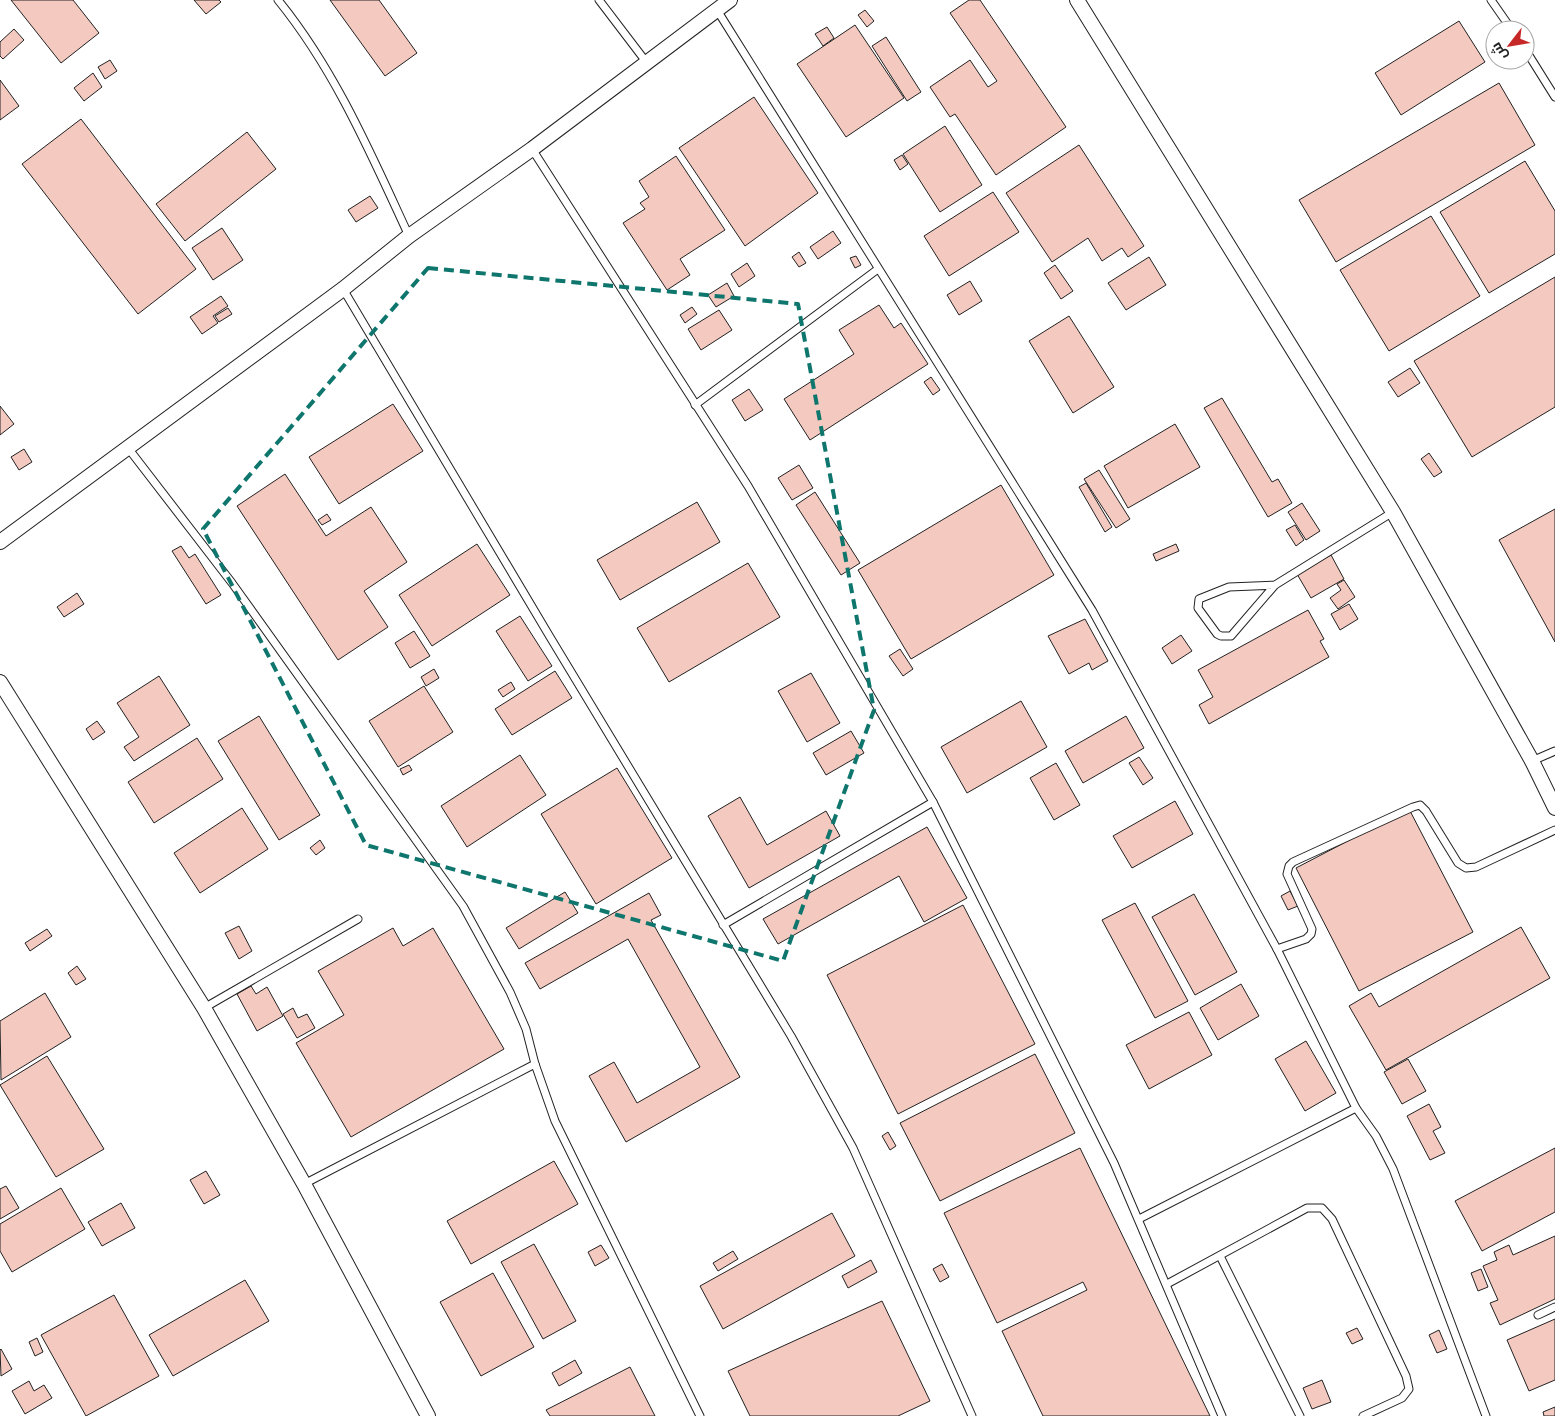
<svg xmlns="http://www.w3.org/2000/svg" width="1555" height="1416" font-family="Helvetica,Cairo,sans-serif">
<rect width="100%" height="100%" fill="#fff"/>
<g fill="#f3c9c0" stroke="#222">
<path d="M11,0H73L99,33L61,63Z"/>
<path d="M194,0H219L221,2L206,14Z"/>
<path d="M330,0H379L417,53L385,76Z"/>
<path d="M969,0H980L1066,127L996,175L955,114L950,117L930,87L970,60L988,87L997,81L950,13Z"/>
<path d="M865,10L874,21L867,27L858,15Z"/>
<path d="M1459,21L1485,62L1401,115L1375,73Z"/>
<path d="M855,25L904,98L846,137L797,64Z"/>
<path d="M827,27L834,38L823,46L815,34Z"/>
<path d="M14,29L24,40L3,59L0,56V42Z"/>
<path d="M886,37L921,92L907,101L872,46Z"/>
<path d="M110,60L117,71L105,79L98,67Z"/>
<path d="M93,73L102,87L84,101L74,88Z"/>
<path d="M0,80L19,106L0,120Z"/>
<path d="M1499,83L1535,145L1336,262L1299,200Z"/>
<path d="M754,97L818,193L745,246L679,148Z"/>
<path d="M81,119L196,269L138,314L22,164Z"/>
<path d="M945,126L982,185L940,212L903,154Z"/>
<path d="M247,132L276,169L185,241L156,204Z"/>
<path d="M1079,145L1144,246L1128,257L1122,248L1102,261L1088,238L1052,262L1006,193Z"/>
<path d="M902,155L908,164L900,170L894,160Z"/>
<path d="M676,156L725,230L680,259L690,275L667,290L623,223L645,209L640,203L649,197L639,181Z"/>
<path d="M1525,161L1555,211V254L1489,293L1440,212Z"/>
<path d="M993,192L1019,232L949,276L924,236Z"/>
<path d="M370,196L378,208L356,222L348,210Z"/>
<path d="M1431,216L1480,296L1389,351L1340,270Z"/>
<path d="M222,228L243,260L213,280L192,248Z"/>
<path d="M833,231L841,243L818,259L810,247Z"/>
<path d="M799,252L806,263L799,267L792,257Z"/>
<path d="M856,256L861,265L855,268L850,258Z"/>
<path d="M1149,257L1166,285L1126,310L1108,283Z"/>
<path d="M747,263L755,276L739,287L731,274Z"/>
<path d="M1055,265L1073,291L1061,299L1044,273Z"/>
<path d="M1555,277V407L1472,457L1414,361Z"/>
<path d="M970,281L982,301L959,315L947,295Z"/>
<path d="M727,283L734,296L716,307L708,295Z"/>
<path d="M221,296L228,306L213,316L218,323L202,334L190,317Z"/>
<path d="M879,305L894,328L901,323L928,364L810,440L784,399L854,354L839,330Z"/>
<path d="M692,307L697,314L685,323L680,315Z"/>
<path d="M228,308L232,314L219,322L215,316Z"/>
<path d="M719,310L732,330L701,350L688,329Z"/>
<path d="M1069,316L1114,387L1073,413L1029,341Z"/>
<path d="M1410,368L1420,383L1398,397L1388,382Z"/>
<path d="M931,377L940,390L933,395L924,382Z"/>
<path d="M749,389L763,410L745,421L732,400Z"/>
<path d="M1222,398L1272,482L1278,479L1292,503L1268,517L1204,408Z"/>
<path d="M393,404L423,451L339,504L309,457Z"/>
<path d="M0,406L14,424L0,435Z"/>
<path d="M1175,424L1200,467L1128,508L1104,466Z"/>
<path d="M24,449L32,462L19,470L11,457Z"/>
<path d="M1429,453L1442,472L1434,477L1421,459Z"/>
<path d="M799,465L813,488L792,500L778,478Z"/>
<path d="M1099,470L1130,519L1116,528L1084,479Z"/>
<path d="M285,474L326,536L371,507L407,562L364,591L388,627L338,660L237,506Z"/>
<path d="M1086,483L1112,527L1105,532L1079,487Z"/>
<path d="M1001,485L1054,575L911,659L858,570Z"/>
<path d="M815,492L860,563L841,575L796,505Z"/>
<path d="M697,502L720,542L620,600L597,560Z"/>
<path d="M1302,503L1320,531L1306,540L1288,512Z"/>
<path d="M1555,509V642L1499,540Z"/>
<path d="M327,514L331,520L322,525L318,520Z"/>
<path d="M1295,525L1304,540L1296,546L1286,530Z"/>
<path d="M477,544L510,595L432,646L399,595Z"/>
<path d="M1176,544L1179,551L1156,561L1153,554Z"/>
<path d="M181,546L189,558L195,554L221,595L206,604L172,551Z"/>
<path d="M1331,555L1344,579L1311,598L1297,574Z"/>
<path d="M748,563L780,617L669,682L637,628Z"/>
<path d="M1344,580L1355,597L1338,609L1330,598L1341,590L1337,584Z"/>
<path d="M77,593L84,604L64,617L57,607Z"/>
<path d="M1349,604L1358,619L1340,630L1331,614Z"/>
<path d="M1308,610L1324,639L1320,641L1329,657L1209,724L1199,705L1213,697L1198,670Z"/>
<path d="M520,616L552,666L528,681L496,631Z"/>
<path d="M1085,619L1108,661L1092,670L1089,663L1069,674L1048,636Z"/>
<path d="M414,631L430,656L410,668L395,643Z"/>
<path d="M1181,635L1192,651L1172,664L1162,648Z"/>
<path d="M900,649L913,669L903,676L889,656Z"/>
<path d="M434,669L439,678L426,686L421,677Z"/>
<path d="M555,671L572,698L512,735L495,709Z"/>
<path d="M811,673L840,723L807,742L778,691Z"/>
<path d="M159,676L190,725L134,761L124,747L139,737L117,703Z"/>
<path d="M511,682L515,689L503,697L498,690Z"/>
<path d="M424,686L453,732L398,767L369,721Z"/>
<path d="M1021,701L1047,747L967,793L941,747Z"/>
<path d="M259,716L320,815L279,840L218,741Z"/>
<path d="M1126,716L1144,748L1083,783L1065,751Z"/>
<path d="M97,721L105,732L93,740L86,729Z"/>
<path d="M851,731L864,753L826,775L813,753Z"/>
<path d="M197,738L223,779L154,823L128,782Z"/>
<path d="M520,755L546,795L467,847L441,806Z"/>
<path d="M1139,757L1153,778L1143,785L1129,763Z"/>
<path d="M1056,763L1080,805L1054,820L1030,778Z"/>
<path d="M409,765L412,770L403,775L400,769Z"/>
<path d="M617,768L672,858L596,904L541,814Z"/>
<path d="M740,797L767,845L826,811L840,836L749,888L708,816Z"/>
<path d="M1175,801L1193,834L1132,868L1113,836Z"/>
<path d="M242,808L268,849L200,893L174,853Z"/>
<path d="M1409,809L1473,932L1359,991L1296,868Z"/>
<path d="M927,827L967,898L924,922L899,876L778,944L763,919Z"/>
<path d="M320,840L325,848L316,855L310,848Z"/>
<path d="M1290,891L1298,906L1288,910L1281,896Z"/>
<path d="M565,892L578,913L519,949L506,928Z"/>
<path d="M649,893L661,915L651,920L740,1077L626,1142L589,1076L614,1062L637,1103L700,1067L628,939L540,989L525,963Z"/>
<path d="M1194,894L1237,972L1195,995L1152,917Z"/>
<path d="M1135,903L1188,1001L1155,1018L1102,920Z"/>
<path d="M963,905L1035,1044L898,1114L827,975Z"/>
<path d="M239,926L252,951L239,959L225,933Z"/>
<path d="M1521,927L1550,978L1386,1070L1349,1006L1371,993L1379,1007Z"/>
<path d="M393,928L403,946L433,928L504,1049L351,1137L296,1043L344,1015L318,971Z"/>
<path d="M47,929L52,936L30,951L25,943Z"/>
<path d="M77,966L86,979L76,985L68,973Z"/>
<path d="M1241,984L1259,1016L1218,1040L1200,1008Z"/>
<path d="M251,986L256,994L267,987L283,1016L257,1031L237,994Z"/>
<path d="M45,993L71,1037L1,1080L0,1021Z"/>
<path d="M293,1008L298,1018L307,1014L315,1028L297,1038L283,1014Z"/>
<path d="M1189,1012L1212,1055L1149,1089L1126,1045Z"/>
<path d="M1306,1041L1336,1093L1305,1111L1275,1059Z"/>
<path d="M1035,1054L1075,1133L940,1201L900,1123Z"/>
<path d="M47,1056L104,1149L56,1177L0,1085Z"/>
<path d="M1408,1059L1426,1091L1402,1104L1384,1072Z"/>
<path d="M1429,1104L1441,1127L1433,1131L1445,1153L1430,1160L1407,1116Z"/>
<path d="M888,1132L896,1146L890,1150L882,1136Z"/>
<path d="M1080,1148L1210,1416H1043L1002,1331L1087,1290L1083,1282L997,1323L944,1213Z"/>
<path d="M1555,1148V1212L1482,1251L1455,1201Z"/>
<path d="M554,1161L578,1204L471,1264L447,1221Z"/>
<path d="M206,1171L220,1195L204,1204L190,1180Z"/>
<path d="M6,1186L19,1208L0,1219V1189Z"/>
<path d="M61,1188L85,1229L12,1272L0,1251V1224Z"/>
<path d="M121,1203L135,1228L102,1246L88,1222Z"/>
<path d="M832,1213L855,1256L723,1329L700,1286Z"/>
<path d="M1555,1236V1299L1500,1325L1490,1303L1498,1300L1483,1266L1497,1260L1494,1252L1509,1245L1513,1255Z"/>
<path d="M534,1244L576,1321L543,1339L501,1262Z"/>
<path d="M601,1245L609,1258L595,1266L588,1252Z"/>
<path d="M733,1251L738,1259L718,1271L713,1263Z"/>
<path d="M871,1260L877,1272L848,1288L842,1276Z"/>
<path d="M942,1264L949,1277L940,1282L933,1269Z"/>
<path d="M1481,1269L1488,1287L1478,1291L1471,1273Z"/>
<path d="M493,1273L534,1347L481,1376L440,1302Z"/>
<path d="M245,1280L269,1321L173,1376L149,1335Z"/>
<path d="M114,1295L159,1376L86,1416L41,1335Z"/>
<path d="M882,1301L930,1401L898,1416H750L728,1371Z"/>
<path d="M1555,1319V1380L1529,1391L1507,1340Z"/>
<path d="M1357,1328L1363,1339L1352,1344L1346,1333Z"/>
<path d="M1439,1330L1447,1349L1437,1353L1429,1335Z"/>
<path d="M37,1338L43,1352L35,1356L29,1342Z"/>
<path d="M1,1349L12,1369L1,1376L0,1350Z"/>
<path d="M575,1360L582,1373L559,1386L552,1373Z"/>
<path d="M630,1367L655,1416H550L546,1410Z"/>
<path d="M1322,1380L1331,1402L1312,1409L1303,1388Z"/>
<path d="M29,1381L34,1391L44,1385L52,1398L25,1414L12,1391Z"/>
<path d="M1555,1407V1416H1544L1543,1412Z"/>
</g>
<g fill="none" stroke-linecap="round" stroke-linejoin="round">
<defs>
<g id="lane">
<path d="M278,0C335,70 371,154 409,236"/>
<path d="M599,0L647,63"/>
<path d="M1491,0L1512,30"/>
<path d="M717,10L1092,610L1277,949L1356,1108L1376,1136L1393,1169L1486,1416"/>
<path d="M1525,49L1555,97"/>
<path d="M532,149L748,486L933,802L1114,1163L1222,1416"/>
<path d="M343,289L550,637L791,1036L853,1148L972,1416"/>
<path d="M695,405L878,269"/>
<path d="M128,448L232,583L463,906L510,992L526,1029L535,1064L555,1121L700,1416"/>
<path d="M1275,585L1229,587L1199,599L1198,608L1217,634L1221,636H1231L1275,585L1393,512"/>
<path d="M1532,761L1555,751"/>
<path d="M723,925L933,802"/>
<path d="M1277,949L1306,939L1311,934L1312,929L1287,874L1289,866L1293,862L1413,807L1420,805L1426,811L1458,863L1466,868L1476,867L1555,830"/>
<path d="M204,1008L358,919"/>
<path d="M304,1184L535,1064"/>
<path d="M1139,1219L1356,1108"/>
<path d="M1220,1256L1300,1416"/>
<path d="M1167,1284L1307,1208H1322L1332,1219L1406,1376L1409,1389L1402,1398L1363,1416"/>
<path d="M1538,1315L1555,1307"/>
</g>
<g id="street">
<path d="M1077,0L1393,512L1532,761L1555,808"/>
<path d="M0,542L343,289L409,236L532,149L730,0"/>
<path d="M0,682L204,1008L304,1184L428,1416"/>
</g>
</defs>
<use href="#lane" stroke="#222" stroke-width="9"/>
<use href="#street" stroke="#222" stroke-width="16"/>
<use href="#lane" stroke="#fff" stroke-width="7"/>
<use href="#street" stroke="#fff" stroke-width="14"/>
</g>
<path fill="none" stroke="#0f766e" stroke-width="4" stroke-dasharray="10 6" stroke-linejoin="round" d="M428,268L798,304L874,710L783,961L366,845L203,529Z"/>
<g transform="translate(1510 45) rotate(239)"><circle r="24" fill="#ffffff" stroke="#a7a7a7"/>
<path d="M0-4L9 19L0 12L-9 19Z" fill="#c62828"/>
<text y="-8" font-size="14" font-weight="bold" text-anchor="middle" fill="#222222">ش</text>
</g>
</svg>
